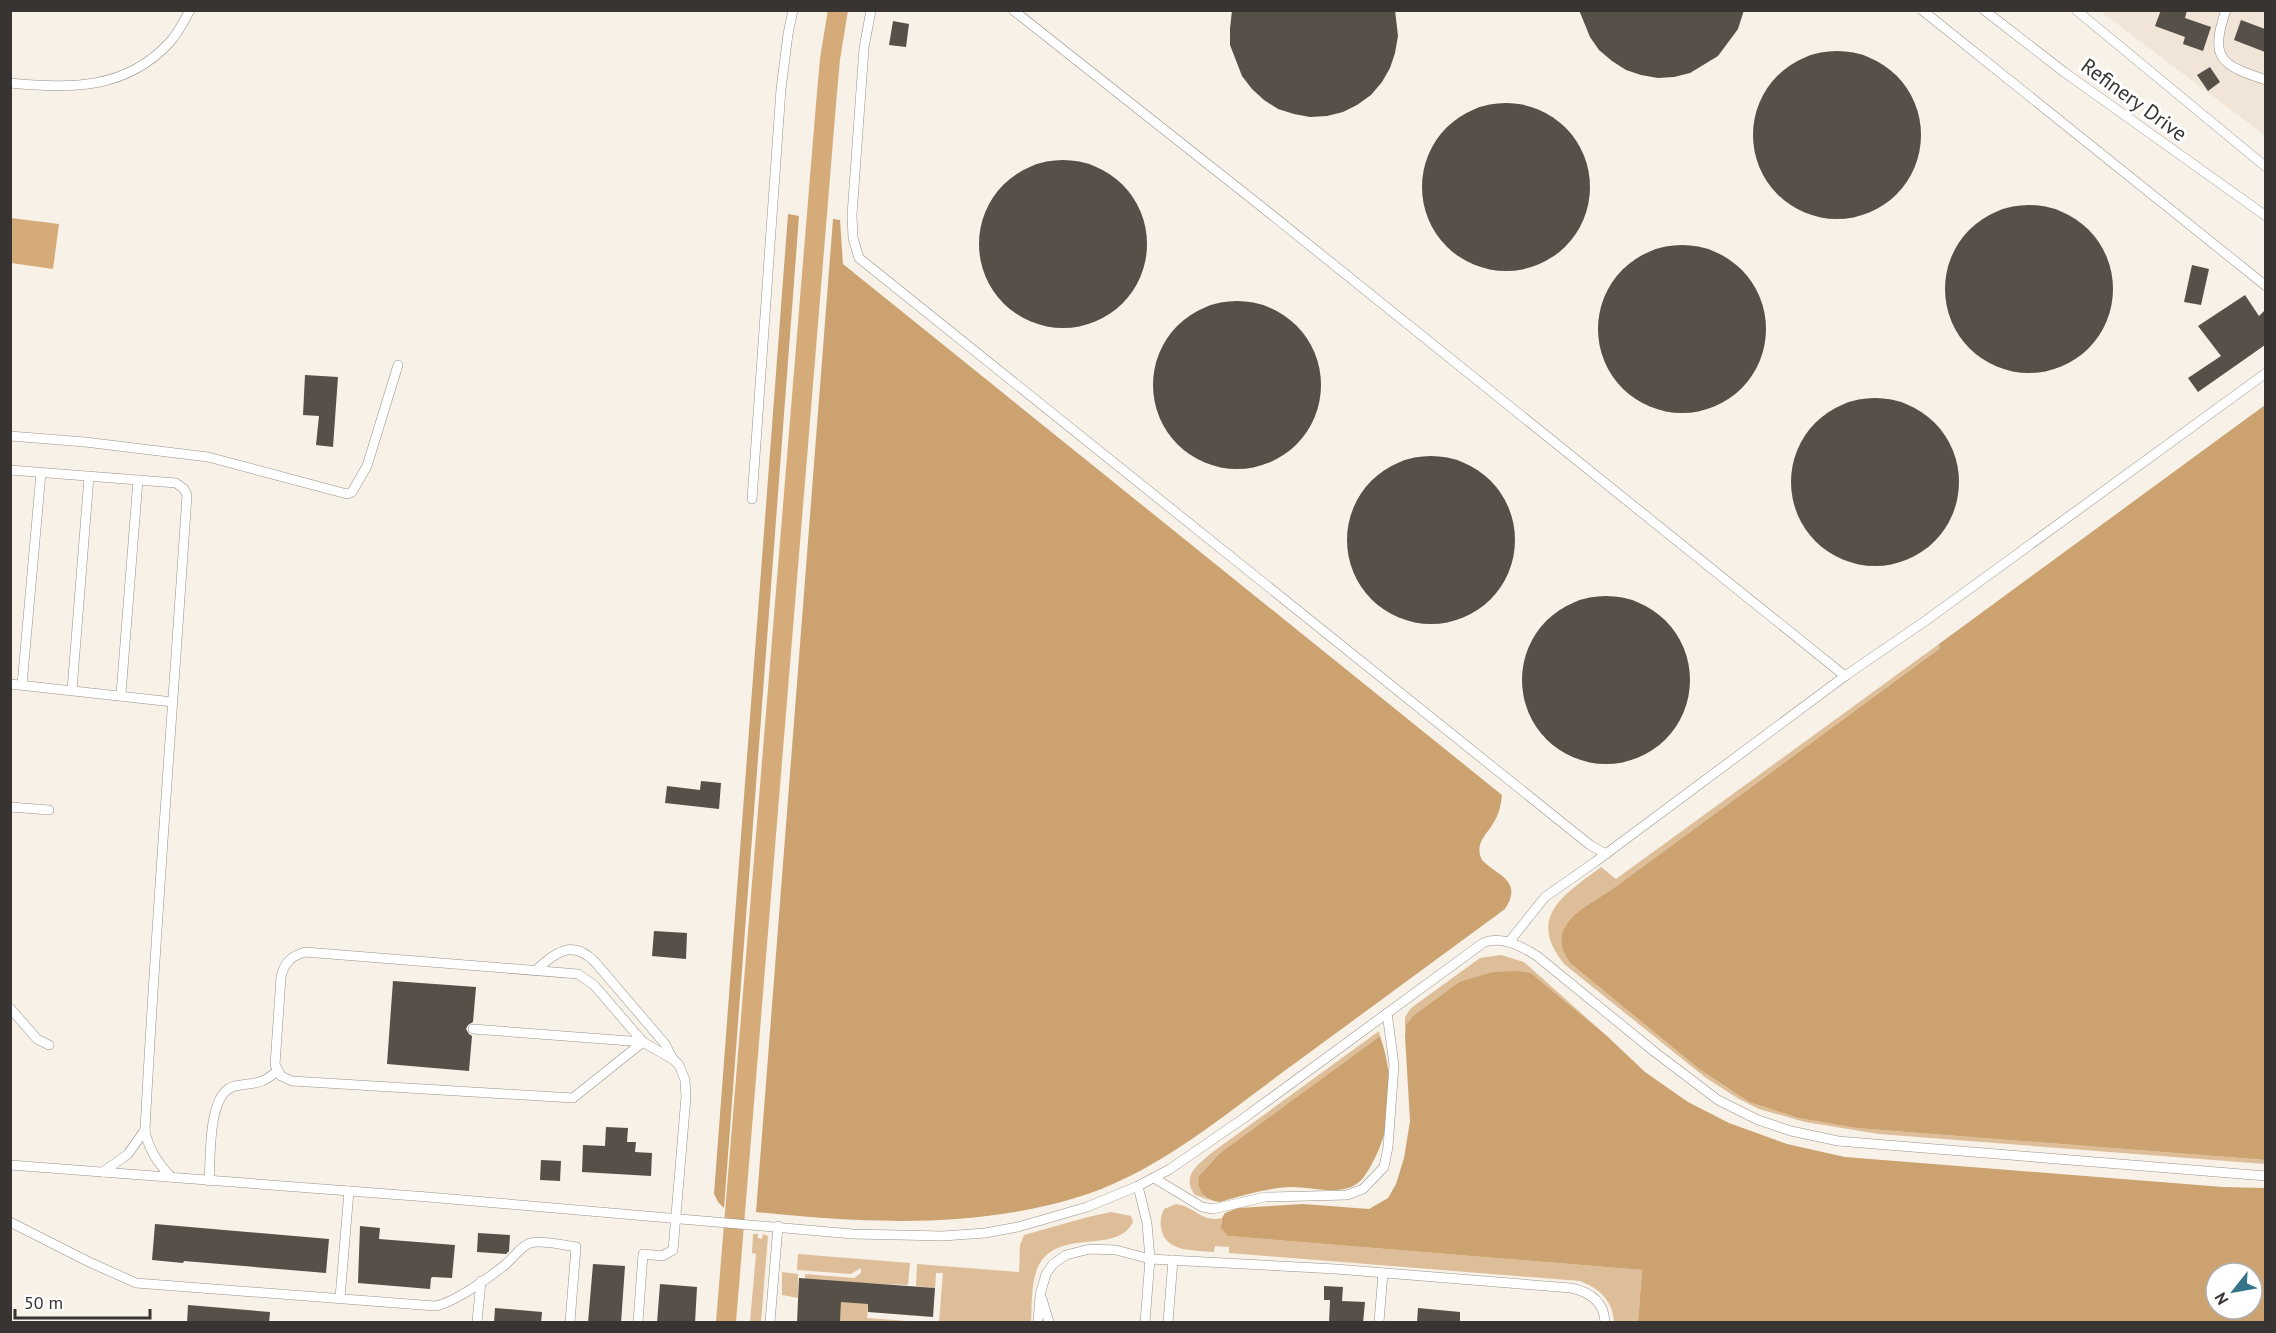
<svg xmlns="http://www.w3.org/2000/svg" width="2276" height="1333" font-family="'PT Sans',sans-serif">
<rect width="100%" height="100%" fill="#f8f1e8"/>
<path fill="#f1e5d7" d="M2100,11H2265V137L2258,130Z"/>
<g fill="#ddbe99">
<path d="M1939,644L1941,647L1611,890C1585,907 1543,926 1570,963L1699,1069L1749,1102L1798,1118L1856,1128L2265,1160V1164L1879,1134L1805,1122L1759,1109L1739,1099L1706,1078L1564,964C1526,916 1564,895 1601,867L1616,879Z"/>
<path d="M1501,955L1524,962L1607,1036L1531,973L1459,982L1414,1015L1405,1030V1017L1411,1008L1480,958Z"/>
<path d="M1379,1031L1380,1036L1220,1153L1199,1176L1204,1196L1209,1200L1195,1195C1181,1176 1197,1166 1210,1154Z"/>
<path d="M1176,1204C1194,1206 1202,1223 1222,1218L1221,1223L1228,1236L1642,1270L1638,1322H1614C1613,1301 1599,1288 1580,1281L1229,1253V1247L1215,1246L1214,1252C1195,1250 1165,1253 1161,1228C1160,1221 1161,1215 1164,1209Z"/>
<path d="M1111,1212L1131,1216L1133,1222C1116,1257 1053,1224 1036,1272C1031,1287 1032,1306 1031,1322H939L943,1273H936L935,1288L916,1286L917,1264L1019,1272L1020,1245L1024,1235L1088,1217Z"/>
<path d="M753,1234H758V1238L762,1239L763,1234L768,1236L761,1322H750L756,1254L752,1253Z"/>
<path d="M798,1254L910,1263L908,1285L863,1283L862,1295H869L867,1318L920,1322H840L841,1302L805,1279V1274L854,1278L861,1273V1268L851,1274L797,1270Z"/>
<path d="M782,1272L798,1274V1298L782,1295Z"/>
</g>
<g fill="#cca370" fill-rule="evenodd">
<path d="M788,214L799,216L724,1208L718,1202L714,1194Z"/>
<path d="M833,219L840,220L843,264L1502,795C1501,805 1499,814 1494,822C1486,836 1474,843 1482,860C1496,875 1524,880 1505,909C1431,963 1357,1018 1283,1072C1218,1120 1153,1175 1075,1198C972,1229 861,1223 756,1212Z"/>
<path d="M2265,405V1160L1856,1128L1798,1118L1749,1102L1699,1069L1570,963C1543,926 1585,907 1611,890L1940,648L1939,644Z"/>
<path d="M1519,971L1531,973L1607,1036L1645,1072L1688,1102L1729,1123L1787,1144L1845,1157L2223,1187L2265,1188V1322H1638L1642,1270L1228,1236L1221,1228L1222,1218L1225,1213L1238,1208L1303,1204L1369,1209L1388,1198L1396,1184L1404,1158L1410,1121L1405,1036L1406,1025L1414,1015L1459,982L1493,972ZM2216,1273H2252V1309H2216Z"/>
<path d="M1380,1036C1394,1076 1394,1121 1374,1160C1368,1171 1363,1182 1351,1187C1333,1194 1310,1187 1291,1187C1267,1188 1243,1195 1220,1202C1205,1201 1196,1191 1199,1176L1220,1153Z"/>
</g>
<path fill="#d5ac79" d="M11,218L59,224L53,269L11,263Z"/>
<g fill="none" stroke-linecap="round" stroke-linejoin="round">
<path stroke="#d5ac79" stroke-width="20" d="M726,1322L826,104L830,59L838,10"/>
</g>
<g fill="#565048">
<path d="M1232,10H1395L1398,36L1395,53L1390,68L1382,82L1371,95L1357,105L1343,112L1327,116L1310,117L1294,114L1278,109L1264,100L1252,89L1242,76L1230,45V29Z"/>
<path d="M1579,10H1744L1738,29L1718,56L1690,73L1674,77L1658,78L1641,75L1626,70L1612,61L1599,50L1590,37Z"/>
<path d="M2161,10H2187L2185,18L2211,27L2203,51L2183,44L2185,37L2155,26Z"/>
<path d="M2241,20L2265,29V52L2234,40Z"/>
<path d="M893,21L909,24L906,47L889,45Z"/>
<circle cx="1837" cy="135" r="84"/>
<path d="M2210,67L2220,82L2208,91L2197,75Z"/>
<circle cx="1506" cy="187" r="84"/>
<circle cx="1063" cy="244" r="84"/>
<circle cx="2029" cy="289" r="84"/>
<circle cx="1682" cy="329" r="84"/>
<path d="M2192,265L2209,269L2201,305L2184,302Z"/>
<path d="M2245,295L2259,316L2265,310V345L2198,392L2188,378L2221,356L2198,326Z"/>
<circle cx="1237" cy="385" r="84"/>
<path d="M305,375L338,377L333,447L316,445L319,416L303,415Z"/>
<circle cx="1875" cy="482" r="84"/>
<circle cx="1431" cy="540" r="84"/>
<circle cx="1606" cy="680" r="84"/>
<path d="M701,781L721,783L719,809L665,803L667,786L700,790Z"/>
<path d="M654,931L687,933L686,959L652,956Z"/>
<path d="M393,981L476,987L473,1022L468,1025L466,1029L469,1034L472,1036L469,1071L387,1064Z"/>
<path d="M606,1127L628,1128L627,1142H636L635,1152L652,1153L651,1176L582,1172L583,1145L605,1146Z"/>
<path d="M541,1160L561,1161L560,1181L540,1180Z"/>
<path d="M155,1224L329,1239L326,1273L184,1261L183,1263L152,1260Z"/>
<path d="M360,1226L380,1228L379,1239L455,1245L452,1278L433,1277L431,1278L430,1289L358,1283Z"/>
<path d="M478,1233L510,1235L509,1251L506,1254L477,1252Z"/>
<path d="M593,1264L625,1266L621,1323H588Z"/>
<path d="M799,1278L935,1288L933,1317L868,1312V1304L841,1302L840,1323H797Z"/>
<path d="M660,1284L697,1287L695,1323H657Z"/>
<path d="M1324,1286L1343,1287L1342,1301L1365,1302L1363,1323H1329L1330,1300H1324Z"/>
<path d="M188,1305L270,1312L269,1323H187Z"/>
<path d="M495,1308L542,1312L541,1323H494Z"/>
<path d="M1418,1308L1460,1312V1323H1417Z"/>
</g>
<g fill="none" stroke-linecap="round" stroke-linejoin="round">
<defs>
<g id="lane">
<path d="M871,10L864,48L852,215L853,238L859,258L1590,845L1606,854"/>
<path d="M1013,10L1267,211L1845,676"/>
<path d="M1922,10L2266,286"/>
<path d="M1984,10L2064,72L2266,216"/>
<path d="M2076,10L2266,167"/>
<path d="M2226,10C2209,59 2221,65 2266,80"/>
<path d="M10,83C70,89 126,90 170,42C178,33 184,21 190,10"/>
<path d="M10,436L85,442L208,457L347,494L352,492L367,466L398,365"/>
<path d="M10,470L176,483L184,489L187,495C173,707 156,918 145,1130C148,1149 158,1163 171,1177"/>
<path d="M752,499L781,89L788,34L793,10"/>
<path d="M10,684L173,702"/>
<path d="M22,685L41,473"/>
<path d="M72,690L89,477"/>
<path d="M121,694L138,480"/>
<path d="M10,807L49,810"/>
<path d="M1509,942L1545,897L1595,862L1845,676L1928,619L2266,373"/>
<path d="M305,952L578,974L594,985L643,1042L573,1098L292,1081L281,1076L275,1065L281,977C284,963 291,956 305,952Z"/>
<path d="M535,971C555,953 572,938 595,962L665,1044L673,1059"/>
<path d="M10,1008L37,1039L49,1045"/>
<path d="M473,1029L643,1042L674,1060L679,1065L685,1080L686,1097L673,1250L662,1256L643,1254L638,1322"/>
<path d="M10,1165L428,1197L853,1234L943,1236L985,1233L1018,1227L1087,1207L1138,1186L1170,1169L1244,1118L1483,943C1501,935 1521,946 1537,956L1656,1053L1718,1100L1758,1120L1791,1131L1838,1141L2266,1176"/>
<path d="M103,1172L128,1154L145,1130"/>
<path d="M1154,1178L1202,1207L1213,1209L1265,1197L1347,1195L1363,1189L1384,1167L1388,1147L1394,1065L1387,1013"/>
<path d="M209,1181C211,1158 207,1092 235,1086C255,1082 260,1086 277,1071"/>
<path d="M1138,1186L1147,1223L1150,1259L1145,1322"/>
<path d="M10,1222L89,1262L136,1283L435,1306C454,1303 490,1277 506,1264C514,1257 520,1247 530,1243C540,1240 565,1245 576,1247L570,1322"/>
<path d="M340,1298L349,1191"/>
<path d="M1042,1299L1049,1322"/>
<path d="M477,1322L481,1281"/>
<path d="M770,1322L778,1226"/>
<path d="M1038,1322L1040,1295L1046,1274L1053,1264L1066,1255L1090,1249L1116,1250L1150,1259L1336,1269L1571,1288C1590,1292 1604,1302 1605,1322"/>
<path d="M1168,1322L1173,1260"/>
<path d="M1379,1322L1383,1273"/>
</g>
</defs>
<use href="#lane" stroke="#989189" stroke-width="10"/>
<use href="#lane" stroke="#fff" stroke-width="9"/>
</g>
<g text-anchor="middle" stroke-width="6" stroke-linejoin="round" paint-order="stroke">
<g font-size="21" fill="#373431" stroke="#fff">
<text transform="translate(2134 100) rotate(36)" y="7">Refinery Drive</text>
</g>
</g>
<rect width="2276" height="1333" fill="none" stroke="#373431" stroke-width="24"/>
<g transform="translate(2234 1291) rotate(239)"><circle r="28" fill="#ffffff" stroke="#afaead" stroke-width="1.5"/>
<path d="M0-4.5L10 22L0 15L-10 22Z" fill="#357489"/>
<text y="-9" font-size="16" font-weight="bold" text-anchor="middle" fill="#373431">N</text>
</g>
<path d="M15 1309v9h135v-9" fill="none" stroke="#373431" stroke-width="3"/>
<text x="24" y="1309" font-size="18" fill="#373431" stroke="#ffffff" stroke-width="4.5" paint-order="stroke">50 m</text>
</svg>
